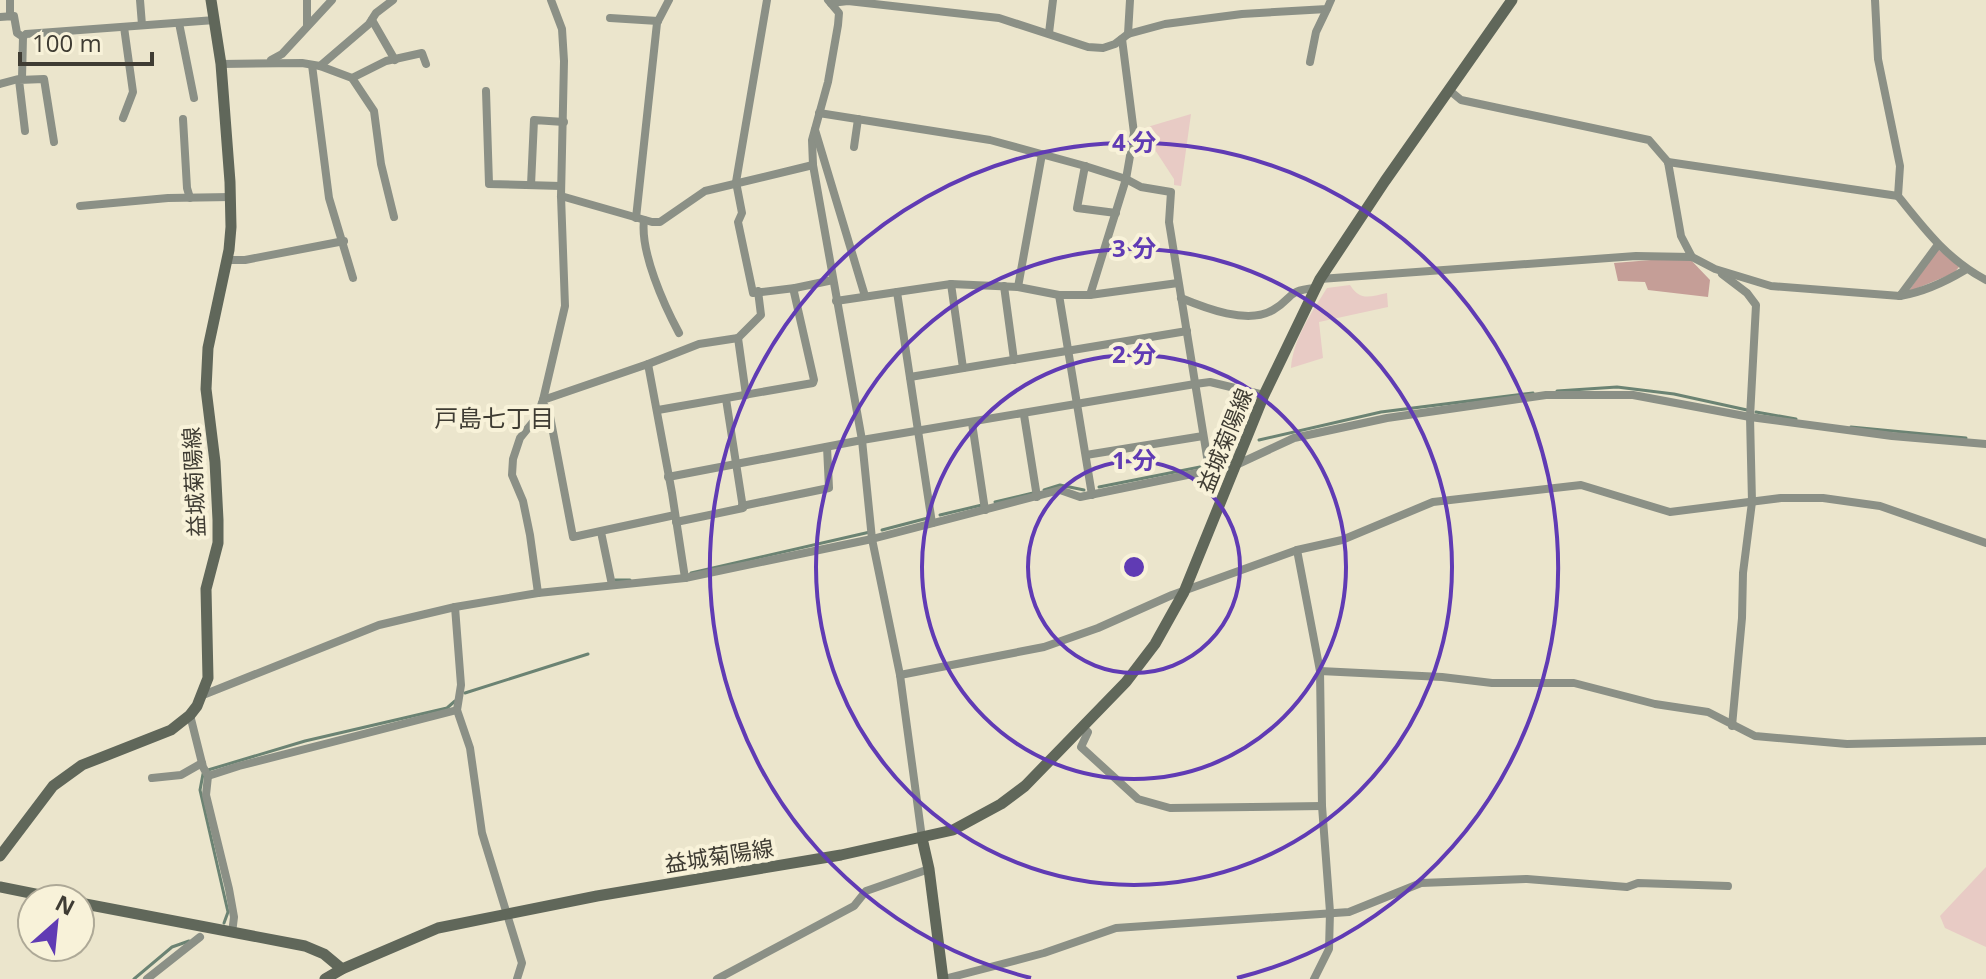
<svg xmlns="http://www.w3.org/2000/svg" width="1986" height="979" font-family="'Open Sans','Noto Sans JP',sans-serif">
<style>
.green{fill:#e8cbc5}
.forest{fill:#c59e97}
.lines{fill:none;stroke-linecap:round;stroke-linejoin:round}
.stream{stroke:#6b8373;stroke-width:3}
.street{stroke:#8b9086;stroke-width:8}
.secondary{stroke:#60675a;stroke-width:11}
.ring{fill:none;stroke:#603bb4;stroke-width:4}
.labels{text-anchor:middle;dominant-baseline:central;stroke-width:8;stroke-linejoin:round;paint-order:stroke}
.street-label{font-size:22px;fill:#3f3c33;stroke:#f8f2d9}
.neighbourhood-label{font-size:24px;fill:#3f3c33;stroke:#f8f2d9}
.centre{fill:#603bb4;stroke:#f8f2d9;stroke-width:4}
.ring-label{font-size:24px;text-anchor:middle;font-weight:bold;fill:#603bb4;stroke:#f8f2d9;stroke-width:8;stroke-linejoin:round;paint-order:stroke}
</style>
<rect width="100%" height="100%" fill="#ebe5cc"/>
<!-- green -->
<g class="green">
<path d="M1191 114 1181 186 1174 185V179L1144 133V128Z"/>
<path d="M1350 285C1360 301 1369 297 1387 293L1388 307 1319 322 1323 358 1291 368C1293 339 1312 312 1327 288Z"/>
<path d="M1986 867V947L1945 928 1940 916Z"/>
</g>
<!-- forest -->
<g class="forest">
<path d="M1938 249 1959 267 1954 273 1908 292Z"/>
<path d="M1688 257 1710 280 1708 297 1648 290 1645 282 1618 281 1614 263Z"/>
</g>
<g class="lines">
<!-- stream -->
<g class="stream">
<path d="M1557 391 1617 387 1674 394 1747 410"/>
<path d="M1756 412 1796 419"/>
<path d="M1851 427 1966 438"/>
<path d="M1259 440 1381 412 1533 393"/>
<path d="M1215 463 1227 459"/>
<path d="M1099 487 1205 466"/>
<path d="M1044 490 1060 485 1084 490"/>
<path d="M995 502 1033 493"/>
<path d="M940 515 982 505"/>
<path d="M882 530 928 518"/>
<path d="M691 573 870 532"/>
<path d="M615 580H630"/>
<path d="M465 693 588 654"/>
<path d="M208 770 305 741 447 708 455 701"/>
<path d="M203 774 200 790 228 912 224 923"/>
<path d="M134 979 172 947 189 941"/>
</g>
<!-- street -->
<g class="street">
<path d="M10 0V16"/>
<path d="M140 0 142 25"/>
<path d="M307 0V25"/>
<path d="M767 0 736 182 742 213 738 222 753 293 795 288"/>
<path d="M828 0 839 13 838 25 828 82 812 140 813 165 862 440 872 539 900 675 922 838"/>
<path d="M1875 0 1878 59 1900 166 1898 196C1925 230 1948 260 1986 280"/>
<path d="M831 3 848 1 999 18 1088 47 1103 48 1115 44 1128 34 1165 24 1242 14 1327 9 1331 0"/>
<path d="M0 17 14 16 17 33 23 37"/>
<path d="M610 18 658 21"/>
<path d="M372 20 395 60"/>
<path d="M179 23 194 98"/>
<path d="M1049 33 1053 0"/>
<path d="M1128 34 1130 0"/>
<path d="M271 60 282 54 332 0"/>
<path d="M1310 62 1316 32 1327 9"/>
<path d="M221 64 302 63 320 66 352 78 374 111 381 164 394 217"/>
<path d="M312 65 329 198 353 278"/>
<path d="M320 66 369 24 376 13 393 0"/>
<path d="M352 78 386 61 422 53 426 64"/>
<path d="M0 84 22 78 23 37 26 34 215 20"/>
<path d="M1449 90 1461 100 1649 140 1668 162 1681 236 1692 257"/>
<path d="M486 91 489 184 561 186"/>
<path d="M819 113 990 140 1085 166 1126 179 1141 187 1171 192 1169 222 1209 469"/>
<path d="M123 118 133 92 124 27"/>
<path d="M183 119 187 188 190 198"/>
<path d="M815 130 865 296"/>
<path d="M25 131 19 80 44 79 54 142"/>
<path d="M854 147 858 119"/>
<path d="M1668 162 1898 196"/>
<path d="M1085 166 1077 208 1116 213"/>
<path d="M531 185 534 120 564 122"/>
<path d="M561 196 652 222H660L705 191 813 165"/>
<path d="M80 206 168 198 231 197"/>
<path d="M636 218 657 23 669 0"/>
<path d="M644 220C640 252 664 305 679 333"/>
<path d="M227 260H245L344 241"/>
<path d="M1722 274 1747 293 1756 305 1750 417 1752 502 1743 573 1742 618 1732 726"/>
<path d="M1320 279 1636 256 1692 257 1715 269 1771 286 1900 296 1937 246"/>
<path d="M951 284 963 368"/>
<path d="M1004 286 1014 360"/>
<path d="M1018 287 1042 154"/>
<path d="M897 292 932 523"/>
<path d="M1059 295 1092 495"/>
<path d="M1090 295 1126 179 1134 133 1122 39"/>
<path d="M1900 296C1924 292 1945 282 1965 270"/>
<path d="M1181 298C1205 308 1248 325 1273 310 1295 297 1285 291 1315 288"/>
<path d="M836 301 951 284 1018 287 1059 295H1090L1178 283"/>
<path d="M738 338 746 395"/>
<path d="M648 364 699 344 738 338 761 315 758 291"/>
<path d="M910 377 1187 331"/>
<path d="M543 400 648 364 672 493 685 578"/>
<path d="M542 403 549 411 573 537 675 515"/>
<path d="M658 410 813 383 814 380 794 292 795 288 833 280"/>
<path d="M1024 415 1037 497"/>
<path d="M972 423 985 510"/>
<path d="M1086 455 1203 436"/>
<path d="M668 477 862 440 1195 384 1210 382 1264 395"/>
<path d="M742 506 829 488 827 447"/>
<path d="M676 522 743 508 726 399"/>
<path d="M601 532 612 585"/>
<path d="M1297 550 1320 671 1322 806 1330 912 1329 949 1314 979"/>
<path d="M538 593 530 535 523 501 512 475 513 459 520 438 537 417 543 400 565 306 561 196 564 61 562 29 551 0"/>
<path d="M455 607 461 685 457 710 470 748 482 833 522 963 517 979"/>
<path d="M1320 671 1442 677 1492 683H1574L1655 704 1708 712 1755 736 1847 744 1986 741"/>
<path d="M900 675 1044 647 1098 628 1172 595 1297 550 1342 540 1433 502 1581 485 1670 512 1781 498H1823L1880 506 1986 543"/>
<path d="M203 695 379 625 455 607 538 593 685 578 872 539 1060 490 1080 497 1236 465 1294 438 1387 418 1546 395H1633L1750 417 1892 436 1986 444"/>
<path d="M190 715 203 767 208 776 206 795 229 889 234 917 232 933"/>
<path d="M1083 727 1088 732 1081 747 1138 799 1170 808 1322 806"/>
<path d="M208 776 239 766 457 710"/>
<path d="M152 778 181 775 202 763"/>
<path d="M147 979 200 937"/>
<path d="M717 979 854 906 866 891 929 869"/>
<path d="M944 979 1044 953 1116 928 1349 912 1421 883 1527 879 1627 887 1638 883 1728 886"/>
</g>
<!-- secondary -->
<g class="secondary">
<path d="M922 838 929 869 943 979"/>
<path d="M0 856 53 786 82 765 171 730 190 715 197 706 208 678 206 589 218 543V520L215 462 206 389 208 348 229 250 231 227 230 182 221 64 211 0"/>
<path d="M0 887 60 899"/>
<path d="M80 903 305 946 324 954 342 969"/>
<path d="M325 979 342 969 438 928 597 896 841 855 953 830 1001 804 1025 786 1126 682 1155 644 1184 592 1264 395 1320 279 1385 181 1512 0"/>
</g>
</g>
<!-- distance rings -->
<g class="ring">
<circle cx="1134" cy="567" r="106"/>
<circle cx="1134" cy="567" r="212"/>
<circle cx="1134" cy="567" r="318"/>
<path d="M1031 978A424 424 0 1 1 1237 978"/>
</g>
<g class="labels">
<!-- street labels -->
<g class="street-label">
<text transform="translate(1224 440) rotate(-68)">益城菊陽線</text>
<text transform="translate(193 482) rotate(-93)">益城菊陽線</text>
<text transform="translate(719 855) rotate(-9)">益城菊陽線</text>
</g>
<!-- neighbourhood labels -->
<g class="neighbourhood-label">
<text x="494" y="417">戸島七丁目</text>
</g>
</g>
<circle cx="1134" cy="567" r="12" class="centre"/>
<g class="ring-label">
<text x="1134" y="151">4 分</text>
<text x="1134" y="257">3 分</text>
<text x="1134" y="363">2 分</text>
<text x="1134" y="469">1 分</text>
</g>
<!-- north arrow -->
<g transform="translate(56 923) rotate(27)"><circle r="38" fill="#f8f2d9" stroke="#aea997" stroke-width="2"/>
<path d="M0-6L14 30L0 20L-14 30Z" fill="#603bb4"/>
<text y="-12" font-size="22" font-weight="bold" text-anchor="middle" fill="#3f3c33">N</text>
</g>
<!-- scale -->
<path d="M20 52v12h132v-12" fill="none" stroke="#3f3c33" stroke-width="4"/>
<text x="32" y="52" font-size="24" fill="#3f3c33" stroke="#f8f2d9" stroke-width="6" paint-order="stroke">100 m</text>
</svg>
